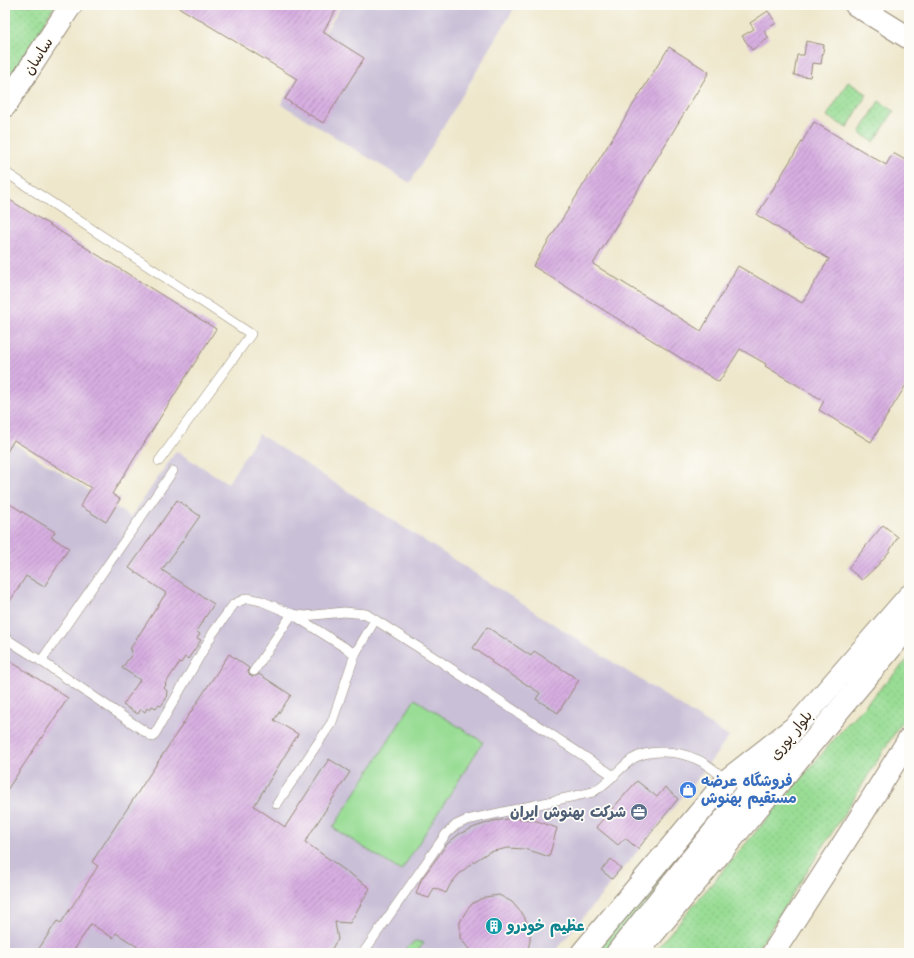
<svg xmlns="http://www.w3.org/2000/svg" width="914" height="958" font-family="'Comic Neue','Playpen Sans Arabic',sans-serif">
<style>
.industrial{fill:#c9bfd7}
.grass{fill:url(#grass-dots);stroke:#6a845a}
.garden{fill:#99dd95;stroke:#6a845a}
.building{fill:url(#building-hatch)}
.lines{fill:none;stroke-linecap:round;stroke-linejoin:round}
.lane-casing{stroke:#948875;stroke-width:10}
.secondary-casing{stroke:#948875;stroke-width:24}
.primary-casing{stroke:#948875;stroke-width:24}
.highway-casing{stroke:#948875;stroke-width:24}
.lane{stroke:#fff;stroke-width:9}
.secondary{stroke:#fff;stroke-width:22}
.primary{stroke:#fff;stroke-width:22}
.highway{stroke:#fff;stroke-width:22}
.labels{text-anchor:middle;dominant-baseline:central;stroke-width:3.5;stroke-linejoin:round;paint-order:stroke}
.street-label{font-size:15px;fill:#3b2a1e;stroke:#fdfcf7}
.shop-label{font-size:15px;font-weight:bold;fill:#366cbe;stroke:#fdfcf7;text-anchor:start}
.service-label{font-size:15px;font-weight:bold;fill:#4e5e75;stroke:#fdfcf7;text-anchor:end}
.culture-label{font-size:15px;font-weight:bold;fill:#0d838f;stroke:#fdfcf7;text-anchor:start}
</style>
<defs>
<pattern id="grass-dots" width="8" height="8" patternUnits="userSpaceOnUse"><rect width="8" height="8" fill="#99dd95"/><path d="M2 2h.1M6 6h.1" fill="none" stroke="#85be80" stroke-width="1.8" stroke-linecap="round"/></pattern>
<pattern id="building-hatch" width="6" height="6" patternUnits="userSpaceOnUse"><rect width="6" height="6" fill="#d7afe1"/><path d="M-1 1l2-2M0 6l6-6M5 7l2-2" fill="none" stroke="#b08fb6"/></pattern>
</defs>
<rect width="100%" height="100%" fill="#fdfcf7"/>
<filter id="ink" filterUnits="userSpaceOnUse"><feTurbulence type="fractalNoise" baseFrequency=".025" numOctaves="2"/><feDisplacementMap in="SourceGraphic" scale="8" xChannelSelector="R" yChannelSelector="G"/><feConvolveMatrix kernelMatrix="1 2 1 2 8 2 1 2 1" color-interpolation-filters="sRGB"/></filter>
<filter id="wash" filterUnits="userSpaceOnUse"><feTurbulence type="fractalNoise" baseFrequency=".012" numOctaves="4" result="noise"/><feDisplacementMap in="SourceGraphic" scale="16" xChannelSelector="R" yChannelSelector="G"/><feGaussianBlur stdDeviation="0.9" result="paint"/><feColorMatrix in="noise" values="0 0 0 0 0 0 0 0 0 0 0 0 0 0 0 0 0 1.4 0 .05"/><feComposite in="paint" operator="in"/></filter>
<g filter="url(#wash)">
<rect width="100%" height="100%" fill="#eee7cc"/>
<!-- industrial -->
<g class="industrial">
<path d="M342 5H516L410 183 281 104Z"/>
<path d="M259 434 729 737 701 774 554 953H5V438L131 517 176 451 228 483Z"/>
</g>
<!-- grass -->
<g class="grass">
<path d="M5 5H55L5 88Z"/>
<path d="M848 82 867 94 847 128 827 116Z"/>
<path d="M879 101 894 111 874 142 860 133Z"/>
<path d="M909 658V710L842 817 755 953H653L849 722Z"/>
<path d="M717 819 609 953H594L698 828Z"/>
<path d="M415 941 424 943 416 953H401Z"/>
</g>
<!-- garden -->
<path class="garden" d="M415 699 483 742 401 871 333 828Z"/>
<g id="blocks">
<!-- building -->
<g class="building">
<path d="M175 5H339L323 32 364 58 323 123 285 99 297 79Z"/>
<path d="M768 11 776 23 764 31 769 38 752 50 742 36 754 29 750 23Z"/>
<path d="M806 41 824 45 821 64 812 63 810 77 794 75 797 55H804Z"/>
<path d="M669 47 709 72 593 264 701 331 738 266 802 303 829 259 757 215 814 122 886 165 893 153 909 162V380L871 442 819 410 824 401 765 366 766 364 740 349 719 382 533 266Z"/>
<path d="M5 197 216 329 112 494 120 499 106 522 80 506 91 488 14 440 5 455Z"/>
<path d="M177 500 200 516 162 570 214 604 196 631 200 634 197 638 201 640 188 659 185 657 181 663 180 662 165 684 166 685 164 688 167 691 166 699 161 706 158 705 156 708 152 706 150 710 147 708 145 712 141 709 138 714 123 705 140 680 122 668 132 654 131 653 132 650 130 649 166 593 129 568Z"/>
<path d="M5 501 55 532 51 537 69 548 44 587 26 576 5 609Z"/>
<path d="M883 525 898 537 889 552 877 566 862 580 848 568Z"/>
<path d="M487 627 531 656 534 651 579 680 558 713 536 699 540 693 491 662 492 660 473 648Z"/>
<path d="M229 654 249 668 248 673 251 676H256L259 674 291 695 274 720 298 734 254 806 285 827 329 759 350 772 305 842 370 888 350 923 335 922 338 940 335 943 330 953H147L116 933 113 938 91 924 72 953H36L57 921 61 923 98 866 92 862Z"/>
<path d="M5 658 68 698 5 793Z"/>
<path d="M637 781 657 797 665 787 678 799 638 849 625 838 618 845 596 827Z"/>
<path d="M516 818 537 821 557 828 549 857 538 853 524 849 508 848 489 852 472 863 458 875 450 885 446 893 434 888 429 898 416 894 421 880 447 844 459 834 475 827 493 821Z"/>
<path d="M611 859 621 868 612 879 601 870Z"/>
<path d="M499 895 512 902 524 916 530 930V941L527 953H472L460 938V922L466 911 473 903 485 897Z"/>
</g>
</g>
</g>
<g filter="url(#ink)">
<use href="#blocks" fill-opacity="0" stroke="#948875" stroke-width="1"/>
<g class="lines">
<defs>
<g id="lane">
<path d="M5 172 251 334 159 461"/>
<path d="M5 638 41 661 153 737 213 633 234 604 247 598 261 601 292 614 355 654"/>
<path d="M41 661 173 471"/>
<path d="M254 671 292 614 305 616 344 612 366 614 435 658 614 776"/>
<path d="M277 804 332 722 355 654 375 620"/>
<path d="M363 953 446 834 456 825 467 820 593 792C608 783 618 770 631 760 648 748 678 751 696 759 707 763 717 773 727 780"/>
</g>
<path id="secondary" d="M5 106 71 5"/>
<g id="primary">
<path d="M856 5 909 38"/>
<path d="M617 953 685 867 745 794 796 726 909 596"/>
<path d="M637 953 909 626"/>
</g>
<g id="highway">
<path d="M582 953 727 780 796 726"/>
<path d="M773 953 863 813 909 739"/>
</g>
</defs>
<!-- lane casing -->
<use href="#lane" class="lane-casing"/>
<!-- secondary casing -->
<use href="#secondary" class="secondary-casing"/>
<!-- primary casing -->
<use href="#primary" class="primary-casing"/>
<!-- highway casing -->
<use href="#highway" class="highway-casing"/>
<!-- lane -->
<use href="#lane" class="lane"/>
<!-- secondary -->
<use href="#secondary" class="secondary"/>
<!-- primary -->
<use href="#primary" class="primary"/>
<!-- highway -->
<use href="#highway" class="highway"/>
</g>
</g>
<!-- icons -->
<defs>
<symbol id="shop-disc" viewBox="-11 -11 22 22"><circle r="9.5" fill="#3f7fe0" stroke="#fdfcf7"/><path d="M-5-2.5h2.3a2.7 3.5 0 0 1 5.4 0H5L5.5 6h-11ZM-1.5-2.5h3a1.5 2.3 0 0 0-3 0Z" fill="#fff"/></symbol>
<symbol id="office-disc" viewBox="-11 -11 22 22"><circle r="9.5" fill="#5c6f8a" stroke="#fdfcf7"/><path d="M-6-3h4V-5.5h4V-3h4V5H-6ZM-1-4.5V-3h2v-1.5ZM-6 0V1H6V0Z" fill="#fff"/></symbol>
<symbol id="building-disc" viewBox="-11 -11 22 22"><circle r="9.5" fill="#0f9aa8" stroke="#fdfcf7"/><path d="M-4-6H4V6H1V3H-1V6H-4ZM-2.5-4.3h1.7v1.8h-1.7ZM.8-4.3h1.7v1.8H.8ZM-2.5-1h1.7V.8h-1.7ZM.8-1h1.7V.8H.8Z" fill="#fff"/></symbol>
</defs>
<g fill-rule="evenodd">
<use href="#shop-disc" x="678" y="780" width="20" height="20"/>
<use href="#office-disc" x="629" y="802" width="20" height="20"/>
<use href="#building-disc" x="484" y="916" width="20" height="20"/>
</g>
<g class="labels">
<!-- street labels -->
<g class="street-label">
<text transform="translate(38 56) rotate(-57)">ساسان</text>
<text transform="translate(791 735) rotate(-51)">بلوار پوری</text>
</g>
<!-- shop labels -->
<g class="shop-label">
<text x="701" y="781">فروشگاه عرضه<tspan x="701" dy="17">مستقیم بهنوش</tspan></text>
</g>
<!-- service labels -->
<g class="service-label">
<text x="626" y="812">شرکت بهنوش ایران</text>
</g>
<!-- culture labels -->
<g class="culture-label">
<text x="507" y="926">عظیم خودرو</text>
</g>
</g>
<!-- margin -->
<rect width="914" height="958" fill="none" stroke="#fdfcf7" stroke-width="20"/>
</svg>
